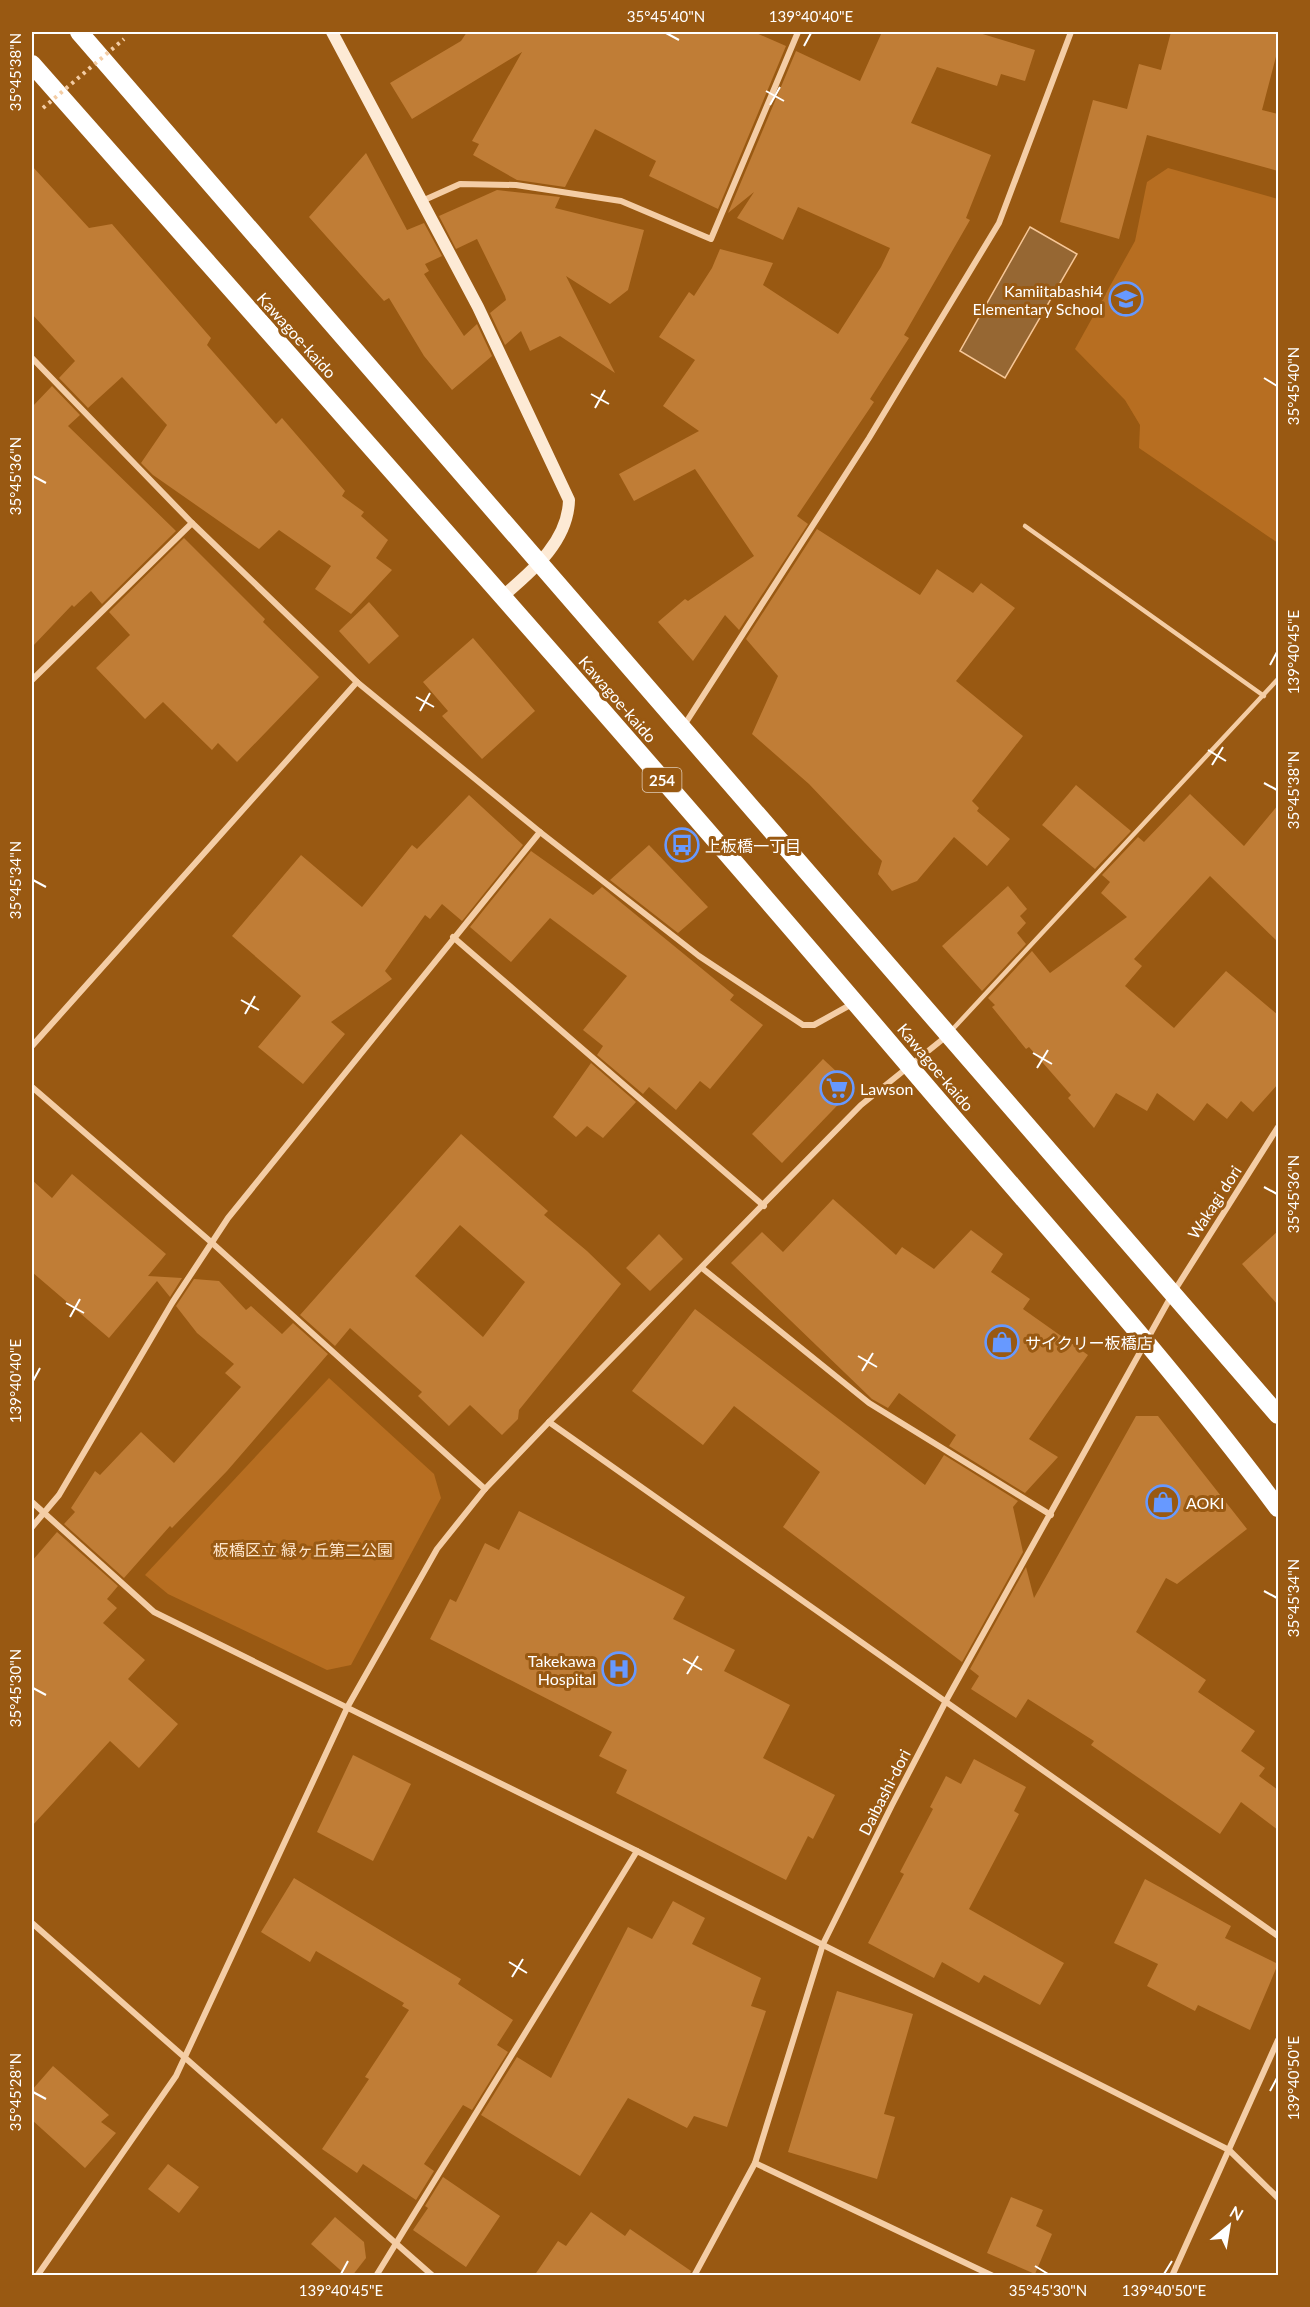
<svg xmlns="http://www.w3.org/2000/svg" width="1310" height="2307" font-family="Lato,'Noto Sans JP',sans-serif">
<style>
.green{fill:#b76e21}
.water{fill:#966733;stroke:#f7c797;stroke-width:1.5}
.building{fill:#c07d36;fill-rule:evenodd}
.lines{fill:none;stroke-linecap:round;stroke-linejoin:round}
.lane{stroke:#f4cda5;stroke-width:4.5}
.street{stroke:#f4cda5;stroke-width:6}
.secondary{stroke:#fdead5;stroke-width:12}
.highway{stroke:#fff;stroke-width:18}
.path-bridge{stroke:#f4cda5;stroke-width:4;stroke-dasharray:3 4.5;stroke-linecap:butt}
.ticks{fill:none;stroke:#fff;stroke-width:2}
.labels{text-anchor:middle;dominant-baseline:central;stroke-width:6;stroke-linejoin:round;paint-order:stroke}
.shield{fill:#995912;stroke:#e0cdb8;stroke-width:1.5}
.shield-label{font-size:15px;font-weight:bold;fill:#fff}
.poi-label{font-size:16px;fill:#fff;stroke:#995912;text-anchor:start}
.street-label{font-size:16px;fill:#fff;stroke:#995912}
.park-label{font-size:16px;fill:#fde6cd;stroke:#995912}
.neatline{fill:none;stroke:#fff;stroke-width:2}
.ticks-label{font-size:15px;text-anchor:middle;fill:#fff}
</style>
<rect width="100%" height="100%" fill="#995912"/>
<!-- green -->
<g class="green">
<path d="M1168 168 1278 199V543L1139 448 1140 425 1125 400 1075 349 1135 241 1147 182Z"/>
<path d="M329 1378 434 1474 441 1498 351 1665 327 1670 168 1594 145 1575Z"/>
</g>
<!-- water -->
<path class="water" d="M1030 227 1077 254 1005 378 960 351Z"/>
<!-- building -->
<g class="building">
<path d="M467 32H754L786 46 718 209 649 176 656 161 595 129 565 187 517 180 473 155 479 144 472 141 522 52 412 119 390 83 461 41Z"/>
<path d="M882 32H976L1035 50 1025 81 1001 74 997 86 937 67 911 123 991 155 966 218 970 220 904 335 909 338 870 399 874 402 797 516 808 524 739 630 725 615 693 661 658 622 685 599 688 601 754 556 695 469 634 501 619 474 699 431 663 406 695 360 659 337 689 292 694 296 712 268 720 249 773 263 763 285 838 334 881 267 890 248 798 207 783 240 737 218 754 192 728 213 796 51 860 81Z"/>
<path d="M1171 32H1278V49L1262 110 1278 114V171L1147 135 1119 239 1060 222 1093 100 1127 109 1139 64 1161 70Z"/>
<path d="M366 153 407 230 424 223 442 256 425 264 429 271 424 274 464 336 477 324 492 356 452 390 424 356 389 298 384 301 309 217Z"/>
<path d="M32 166 89 228 112 224 211 338 207 345 276 424 282 418 345 491 342 496 364 512 361 516 388 540 376 558 392 570 351 614 315 589 331 566 279 530 259 549 153 475 141 463 167 425 122 377 88 408 59 378 75 361 32 314Z"/>
<path d="M497 190 560 197 555 208 644 230 628 290 610 304 566 276 615 373 560 336 530 351 521 331 505 345 490 313 506 300 505 296 477 239 456 249 439 216Z"/>
<path d="M52 386 80 415 68 426 176 531 102 604 91 591 74 607 72 605 32 647V407Z"/>
<path d="M817 529 920 595 937 569 973 593 981 583 1015 608 956 681 1023 736 972 801 979 808 977 811 1010 839 987 866 954 837 917 881 892 891 878 874 882 861 809 784 752 734 778 676 746 639Z"/>
<path d="M184 538 265 619 263 622 319 677 237 762 218 743 212 750 163 702 145 719 96 668 130 635 109 612Z"/>
<path d="M369 602 399 636 369 664 339 631Z"/>
<path d="M473 638 535 711 482 759 442 716 448 711 423 682Z"/>
<path d="M1076 785 1131 831 1095 869 1042 825Z"/>
<path d="M1190 794 1244 846 1278 805V942L1210 876 1134 959 1142 966 1125 986 1174 1028 1226 971 1278 1015V1084L1253 1112 1241 1101 1227 1119 1207 1103 1194 1121 1157 1093 1147 1111 1116 1093 1094 1128 1068 1098 1071 1095 1029 1047 1026 1049 992 1007 995 1005 988 998 1032 951 1050 973 1127 917 1101 893 1110 882 1102 875 1138 837 1144 842Z"/>
<path d="M469 795 523 845 462 921 442 904 430 919 425 915 385 971 392 979 331 1022 345 1034 303 1084 258 1047 301 996 232 936 301 855 362 907 412 845 417 849Z"/>
<path d="M649 845 708 907 678 933 610 880Z"/>
<path d="M531 851 593 895 602 887 734 995 730 1000 763 1025 710 1089 700 1081 676 1110 649 1087 643 1094 597 1055 603 1046 583 1030 627 976 550 918 511 962 470 927Z"/>
<path d="M1008 886 1027 909 1020 916 1026 923 1017 933 1026 944 982 991 942 946Z"/>
<path d="M823 1059 854 1088 782 1163 752 1134Z"/>
<path d="M591 1063 636 1102 603 1138 587 1126 576 1137 553 1117Z"/>
<path d="M461 1134 548 1211 544 1215 587 1251 621 1284 519 1410 518 1419 502 1435 470 1405 449 1426 418 1396 422 1392 350 1328 335 1346 300 1315ZM460 1225 525 1282 483 1337 415 1276Z"/>
<path d="M72 1174 166 1254 148 1276 182 1278 170 1297 157 1281 109 1338 32 1272V1180L52 1198Z"/>
<path d="M833 1199 896 1255 902 1247 934 1269 971 1230 1003 1254 991 1272 1030 1299 1023 1309 1088 1355 1029 1439 1058 1457 1025 1493 949 1446 956 1435 899 1393 888 1408 872 1399 731 1263 762 1232 783 1252Z"/>
<path d="M1278 1231V1305L1242 1264Z"/>
<path d="M659 1234 683 1259 650 1291 626 1268Z"/>
<path d="M194 1279 219 1281 246 1310 251 1306 282 1334 293 1323 328 1354 227 1471 172 1528 170 1526 124 1578 64 1524 75 1512 71 1508 95 1471 100 1475 141 1432 174 1463 241 1387 225 1373 234 1364 197 1333 176 1306Z"/>
<path d="M695 1309 925 1485 944 1455 1018 1501 1013 1507 1023 1552 962 1662 783 1527 820 1472 734 1406 703 1445 632 1391Z"/>
<path d="M1136 1416H1158L1247 1529 1177 1584 1166 1578 1136 1632 1206 1680 1198 1692 1255 1731 1241 1751 1265 1768 1259 1776 1278 1790V1830L1241 1802 1220 1834 1091 1745 1094 1741 1028 1699 1016 1718 971 1689 979 1676 970 1669 1026 1567 1034 1598Z"/>
<path d="M519 1511 685 1597 673 1619 735 1650 724 1671 790 1705 763 1758 835 1795 813 1839 808 1836 786 1880 616 1793 627 1770 599 1756 612 1732 430 1639 450 1599 456 1602 485 1543 499 1550Z"/>
<path d="M57 1532 118 1586 107 1599 117 1608 103 1623 145 1660 128 1679 178 1724 139 1768 110 1741 32 1826V1561Z"/>
<path d="M353 1755 411 1784 373 1861 317 1832Z"/>
<path d="M974 1759 1026 1787 1014 1811 1019 1814 969 1909 1064 1963 1040 2005 984 1975 979 1983 942 1962 934 1978 868 1943 904 1874 900 1872 933 1809 930 1807 946 1776 961 1784Z"/>
<path d="M294 1878 461 1979 458 1984 513 2020 497 2045 508 2052 472 2110 463 2105 424 2164 434 2171 416 2200 363 2164 357 2173 322 2149 369 2079 365 2077 409 2010 402 2006 404 2003 316 1951 310 1962 261 1932Z"/>
<path d="M1145 1879 1231 1926 1225 1938 1278 1964 1250 2030 1198 2005 1195 2011 1147 1986 1158 1964 1114 1943Z"/>
<path d="M673 1901 705 1918 692 1944 761 1978 751 2006 766 2011 727 2127 694 2116 687 2128 628 2098 580 2176 481 2115 517 2057 551 2078 628 1927 652 1939Z"/>
<path d="M837 1991 913 2014 884 2114 895 2117 877 2179 788 2152Z"/>
<path d="M53 2066 109 2115 101 2122 116 2133 85 2168 32 2120V2090Z"/>
<path d="M168 2164 199 2187 179 2213 148 2189Z"/>
<path d="M443 2177 500 2216 466 2267 413 2230 428 2208 425 2206Z"/>
<path d="M1011 2197 1043 2210 1036 2226 1052 2234 1035 2274 987 2253Z"/>
<path d="M591 2212 625 2236 630 2229 691 2271 689 2276H534L558 2241 566 2246Z"/>
<path d="M335 2217 364 2242 366 2258 352 2276H347L311 2244Z"/>
</g>
<g class="lines">
<!-- lane -->
<g class="lane">
<path d="M1025 526 1264 696"/>
<path d="M951 1031 1278 679"/>
</g>
<!-- street -->
<g class="street">
<path d="M422 201 460 184 516 185 621 201 711 239 798 32"/>
<path d="M32 358 192 523 357 682 540 832 699 956 803 1025H814L852 1004"/>
<path d="M32 680 192 523"/>
<path d="M683 727 869 438 999 223 1071 32"/>
<path d="M453 937 764 1206"/>
<path d="M32 1046 357 682"/>
<path d="M32 1087 211 1242 485 1489"/>
<path d="M702 1268 869 1403 1051 1515"/>
<path d="M549 1422 1278 1936"/>
<path d="M32 1502 154 1612 637 1851 1229 2150 1278 2198"/>
<path d="M32 1527 59 1495 172 1303 228 1218 540 832"/>
<path d="M32 1923 433 2276"/>
<path d="M755 2163 993 2276"/>
<path d="M37 2276 176 2076 348 1706 437 1549 485 1489 549 1422 861 1105 948 1035"/>
<path d="M376 2276 637 1851"/>
<path d="M694 2276 755 2163 823 1944 892 1805 947 1699 1173 1293 1278 1127"/>
<path d="M1172 2276 1278 2040"/>
</g>
<!-- secondary -->
<path class="secondary" d="M332 32 478 307 569 500C568 542 532 571 503 596"/>
<!-- highway -->
<g class="highway">
<path d="M79 32 1278 1415"/>
<path d="M32 64C326 397 622 728 910 1067 1034 1213 1164 1355 1278 1508"/>
</g>
<!-- path-bridge -->
<path class="path-bridge" d="M43 108 124 39"/>
</g>
<!-- ticks -->
<path class="ticks" d="M666 33 679 40M804 46 811 33M33 72 46 79M766 91 784 101M770 105 780 87M1264 378 1277 386M591 394 609 404M595 408 605 390M33 476 46 483M1270 665 1277 652M416 697 434 707M420 711 430 693M1208 750 1226 761M1212 765 1223 747M1264 783 1277 790M33 880 46 887M241 1000 259 1010M245 1014 255 996M1033 1053 1052 1064M1037 1068 1048 1050M1264 1187 1277 1194M66 1303 84 1313M70 1317 80 1299M858 1356 877 1367M862 1371 873 1353M33 1381 40 1368M1264 1591 1277 1598M683 1659 702 1670M687 1674 698 1656M33 1688 46 1695M509 1962 527 1973M512 1977 523 1959M1270 2091 1277 2078M33 2092 46 2099M1035 2266 1048 2274M341 2274 348 2261M1164 2274 1172 2261"/>
<!-- icons -->
<defs>
<symbol id="school-ring" viewBox="-11 -11 22 22"><circle r="9.5" fill="#995912" stroke="#6799ff" stroke-width="1.5"/><path d="M0-5L7-2L0 1L-7-2ZM-4 1L0 2.5L4 1V4Q0 6-4 4Z" fill="#6799ff"/></symbol>
<symbol id="bus-ring" viewBox="-11 -11 22 22"><circle r="9.5" fill="#995912" stroke="#6799ff" stroke-width="1.5"/><path d="M-5-6H5V4H4V6H2V4H-2V6H-4V4H-5ZM-3.5-4V0h7V-4ZM-3.5 1.2v1.5H-2V1.2ZM2 1.2v1.5H3.5V1.2Z" fill="#6799ff"/></symbol>
<symbol id="supermarket-ring" viewBox="-11 -11 22 22"><circle r="9.5" fill="#995912" stroke="#6799ff" stroke-width="1.5"/><path d="M-6-5.5h2.5l.6 2H6L4.5 2H-2.5L-4.4-4H-6ZM-1.5 3.2a1.3 1.3 0 1 0 .1 0ZM3 3.2a1.3 1.3 0 1 0 .1 0Z" fill="#6799ff"/></symbol>
<symbol id="shop-ring" viewBox="-11 -11 22 22"><circle r="9.5" fill="#995912" stroke="#6799ff" stroke-width="1.5"/><path d="M-5-2.5h2.3a2.7 3.5 0 0 1 5.4 0H5L5.5 6h-11ZM-1.5-2.5h3a1.5 2.3 0 0 0-3 0Z" fill="#6799ff"/></symbol>
<symbol id="hospital-ring" viewBox="-11 -11 22 22"><circle r="9.5" fill="#995912" stroke="#6799ff" stroke-width="1.5"/><path d="M-5-5h3v3.5h4V-5h3V5h-3V1.5h-4V5h-3Z" fill="#6799ff"/></symbol>
</defs>
<g fill-rule="evenodd">
<use href="#school-ring" x="1107" y="280" width="38" height="38"/>
<use href="#bus-ring" x="663" y="826" width="38" height="38"/>
<use href="#supermarket-ring" x="818" y="1069" width="38" height="38"/>
<use href="#shop-ring" x="983" y="1323" width="38" height="38"/>
<use href="#shop-ring" x="1144" y="1483" width="38" height="38"/>
<use href="#hospital-ring" x="600" y="1650" width="38" height="38"/>
</g>
<g class="labels">
<!-- shield labels -->
<rect class="shield" x="642.5" y="768" width="39" height="24" rx="4.5"/>
<g class="shield-label">
<text x="662" y="780">254</text>
</g>
<!-- poi labels -->
<g class="poi-label">
<text x="1103" y="290" text-anchor="end">Kamiitabashi4<tspan x="1103" dy="18">Elementary School</tspan></text>
<text x="705" y="845">上板橋一丁目</text>
<text x="860" y="1088">Lawson</text>
<text x="1025" y="1342">サイクリー板橋店</text>
<text x="1186" y="1502">AOKI</text>
<text x="596" y="1660" text-anchor="end">Takekawa<tspan x="596" dy="18">Hospital</tspan></text>
</g>
<!-- street labels -->
<g class="street-label">
<text transform="translate(297 335) rotate(48)">Kawagoe-kaido</text>
<text transform="translate(618 699) rotate(49)">Kawagoe-kaido</text>
<text transform="translate(936 1067) rotate(50)">Kawagoe-kaido</text>
<text transform="translate(1214 1202) rotate(-57)">Wakagi dori</text>
<text transform="translate(884 1792) rotate(-63)">Daibashi-dori</text>
</g>
<!-- park labels -->
<g class="park-label">
<text x="303" y="1549">板橋区立 緑ヶ丘第二公園</text>
</g>
</g>
<!-- border -->
<rect width="1310" height="2307" fill="none" stroke="#995912" stroke-width="66"/>
<!-- north arrow -->
<g transform="translate(1229 2226) rotate(30)" stroke="#995912" stroke-width="4.5" paint-order="stroke">
<path d="M0-4.5L10 22L0 15L-10 22Z" fill="#ffffff"/>
<text y="-9" font-size="16" font-weight="bold" text-anchor="middle" fill="#ffffff">N</text>
</g>
<rect x="33" y="33" width="1244" height="2241" class="neatline"/>
<g class="ticks-label">
<text x="666" y="22">35°45'40"N</text>
<text x="811" y="22">139°40'40"E</text>
<text transform="translate(16 72) rotate(-90)" y="5">35°45'38"N</text>
<text transform="translate(1294 386) rotate(-90)" y="5">35°45'40"N</text>
<text transform="translate(16 476) rotate(-90)" y="5">35°45'36"N</text>
<text transform="translate(1294 652) rotate(-90)" y="5">139°40'45"E</text>
<text transform="translate(1294 790) rotate(-90)" y="5">35°45'38"N</text>
<text transform="translate(16 880) rotate(-90)" y="5">35°45'34"N</text>
<text transform="translate(1294 1194) rotate(-90)" y="5">35°45'36"N</text>
<text transform="translate(16 1381) rotate(-90)" y="5">139°40'40"E</text>
<text transform="translate(1294 1598) rotate(-90)" y="5">35°45'34"N</text>
<text transform="translate(16 1688) rotate(-90)" y="5">35°45'30"N</text>
<text transform="translate(1294 2078) rotate(-90)" y="5">139°40'50"E</text>
<text transform="translate(16 2092) rotate(-90)" y="5">35°45'28"N</text>
<text x="341" y="2296">139°40'45"E</text>
<text x="1048" y="2296">35°45'30"N</text>
<text x="1164" y="2296">139°40'50"E</text>
</g>
</svg>
